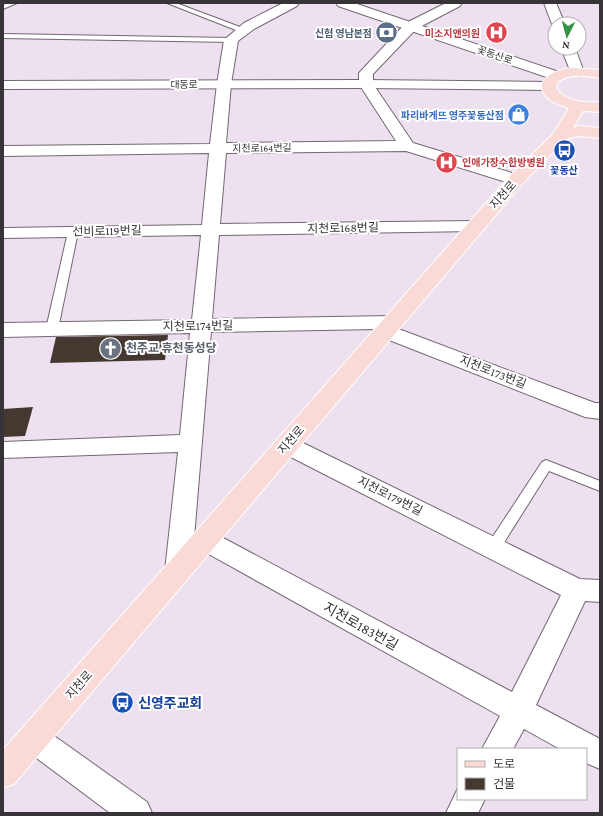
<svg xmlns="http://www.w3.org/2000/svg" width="603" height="816" font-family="'Crimson Pro','Noto Sans KR',serif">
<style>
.building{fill:#453830}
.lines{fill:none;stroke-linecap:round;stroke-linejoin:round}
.service-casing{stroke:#736773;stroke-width:2}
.minor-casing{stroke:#736773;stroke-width:2}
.tertiary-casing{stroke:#736773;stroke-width:2}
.secondary-casing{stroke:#736773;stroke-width:2}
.primary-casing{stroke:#fff;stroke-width:2}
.service{fill:#fff;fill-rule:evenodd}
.minor{fill:#fff;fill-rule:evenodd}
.tertiary{fill:#fff;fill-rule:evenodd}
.secondary{fill:#fff;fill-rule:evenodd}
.primary{fill:#fadad7;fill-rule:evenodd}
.labels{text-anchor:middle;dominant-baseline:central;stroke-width:4;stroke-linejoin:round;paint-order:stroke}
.far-service-label{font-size:10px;font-weight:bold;fill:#4e5e75;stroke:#fff;text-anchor:end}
.far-health-label{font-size:10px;font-weight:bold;fill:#be3a42;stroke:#fff;text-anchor:end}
.far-street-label{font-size:10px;fill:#383338;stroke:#fff}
.far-shop-label{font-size:10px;font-weight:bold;fill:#366cbe;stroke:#fff;text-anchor:end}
.far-transit-label{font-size:10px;font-weight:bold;fill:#164399;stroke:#fff}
.street-label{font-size:12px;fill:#383338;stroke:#fff}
.worship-label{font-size:12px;font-weight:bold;fill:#5b616d;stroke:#fff;text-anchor:start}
.near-street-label{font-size:14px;fill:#383338;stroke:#fff}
.near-transit-label{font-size:14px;font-weight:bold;fill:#164399;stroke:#fff;text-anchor:start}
</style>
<rect width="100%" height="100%" fill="#eee1ef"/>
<!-- building -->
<g class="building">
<path d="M168 335 165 360 50 363 56 337Z"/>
<path d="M33 407 25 436 3 437V409Z"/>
</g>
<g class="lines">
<defs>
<g id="service">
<path d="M8 3H17L3 9V5Z"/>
<path d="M167 3H176L248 30 247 32H241Z"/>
<path d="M3 34 231 38 235 40 231 42 3 38Z"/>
<path d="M73 229 78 232 58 329 56 332H48L46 329 68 232Z"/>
<path d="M546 460 600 481V491L549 471 498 552 493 554 488 552 486 548 488 544 542 462Z"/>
</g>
<g id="minor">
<path d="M283 3H299L297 6 254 29 238 41 231 84 226 143 396 141 359 84V73L406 23 446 3H462L460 6 416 29 373 74V84L413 143 522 176 524 180 522 184 516 185 406 151 226 153 220 224 476 221 482 222 485 226 482 230 476 231 219 235 212 319 393 316 400 317 403 322 400 327 396 328 595 403H600V419L585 417 379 336 376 331 377 329 211 332 194 538 196 533 205 530 214 533 512 692 561 595 279 451 276 445 279 439 287 437 295 439 580 579 600 580V602L585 601 536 705 600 739V769L586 763V749H560L524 729 513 749H482L500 716 196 547 193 542 191 571 187 579 178 582 169 579 165 571 178 452 3 458V442L180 435 190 333 3 337V323L192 320 201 235 3 238V228L202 225 209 153 3 156V146L210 144 217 84 224 40 244 23Z"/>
<path d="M33 724 43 728 147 802 152 813H110L23 748 18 738 23 728Z"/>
<path d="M458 788V799H485L478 813H446Z"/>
</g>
<path id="tertiary" d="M366 80 549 82 554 83 556 86 554 89 549 90 366 88 3 89V81Z"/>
<g id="secondary">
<path d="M336 3H354L562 73 564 76 562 79 557 80 552 79 338 6Z"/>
<path d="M544 3H556L565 24H555V27H553Z"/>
<path d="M561 48H575L584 72 582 75 577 76 572 75Z"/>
</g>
<path id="primary" d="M571 68 600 70V78C587 76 568 73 558 82L556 86 558 91C568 102 586 103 600 102V112L583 111 573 128 578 126 600 128V138L578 136 566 139 522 184 14 784 3 788V750L510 176 554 133 569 108C533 99 532 74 571 68Z"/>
</defs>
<!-- service casing -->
<use href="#service" class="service-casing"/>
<!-- minor casing -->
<use href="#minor" class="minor-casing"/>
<!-- tertiary casing -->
<use href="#tertiary" class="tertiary-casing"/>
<!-- secondary casing -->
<use href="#secondary" class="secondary-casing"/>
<!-- primary casing -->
<use href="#primary" class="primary-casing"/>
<!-- service -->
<use href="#service" class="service"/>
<!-- minor -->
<use href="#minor" class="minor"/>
<!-- tertiary -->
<use href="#tertiary" class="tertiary"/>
<!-- secondary -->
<use href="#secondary" class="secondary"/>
<!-- primary -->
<use href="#primary" class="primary"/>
</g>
<!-- icons -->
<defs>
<symbol id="bank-disc" viewBox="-11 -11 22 22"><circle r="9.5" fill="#5c6f8a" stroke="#fff"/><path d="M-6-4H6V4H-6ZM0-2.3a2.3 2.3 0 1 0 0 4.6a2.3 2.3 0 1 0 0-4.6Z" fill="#fff"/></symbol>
<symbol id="hospital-disc" viewBox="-11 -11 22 22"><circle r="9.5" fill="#e0444e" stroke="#fff"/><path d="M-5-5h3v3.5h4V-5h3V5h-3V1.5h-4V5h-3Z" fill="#fff"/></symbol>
<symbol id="shop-disc" viewBox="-11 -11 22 22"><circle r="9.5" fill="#3f7fe0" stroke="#fff"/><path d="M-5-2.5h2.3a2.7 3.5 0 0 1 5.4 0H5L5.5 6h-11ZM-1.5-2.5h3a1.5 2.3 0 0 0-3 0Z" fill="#fff"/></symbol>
<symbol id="bus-disc" viewBox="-11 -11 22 22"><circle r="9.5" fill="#1a4fb4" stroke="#fff"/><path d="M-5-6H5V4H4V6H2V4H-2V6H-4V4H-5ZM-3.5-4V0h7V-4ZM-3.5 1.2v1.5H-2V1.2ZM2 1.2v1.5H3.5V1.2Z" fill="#fff"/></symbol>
<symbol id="church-disc" viewBox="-11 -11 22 22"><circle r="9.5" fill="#6b7280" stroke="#fff"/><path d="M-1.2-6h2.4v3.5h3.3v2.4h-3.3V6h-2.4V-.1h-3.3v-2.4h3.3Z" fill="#fff"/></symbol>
</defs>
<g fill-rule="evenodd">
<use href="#bank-disc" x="374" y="20" width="25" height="25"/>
<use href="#hospital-disc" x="484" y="20" width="25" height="25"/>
<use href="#shop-disc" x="506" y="102" width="25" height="25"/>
<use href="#bus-disc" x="552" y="138" width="25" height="25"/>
<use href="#hospital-disc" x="434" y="150" width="25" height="25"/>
<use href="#church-disc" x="98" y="336" width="25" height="25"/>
<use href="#bus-disc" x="110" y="690" width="25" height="25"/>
</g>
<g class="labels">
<!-- far-service labels -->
<g class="far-service-label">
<text x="372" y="33">신협 영남본점</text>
</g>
<!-- far-health labels -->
<g class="far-health-label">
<text x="480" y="33">미소지앤의원</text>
<text x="462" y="162" text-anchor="start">인애가장수한방병원</text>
</g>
<!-- far-street labels -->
<g class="far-street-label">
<text transform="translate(495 55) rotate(19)">꽃동산로</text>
<text x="184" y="84">대동로</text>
<text transform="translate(262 148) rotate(-1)">지천로164번길</text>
</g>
<!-- far-shop labels -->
<g class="far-shop-label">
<text x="504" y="115">파리바게뜨 영주꽃동산점</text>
</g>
<!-- far-transit labels -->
<g class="far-transit-label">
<text x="564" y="170">꽃동산</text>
</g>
<!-- street labels -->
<g class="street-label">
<text transform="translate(503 195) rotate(-49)">지천로</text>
<text transform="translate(343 228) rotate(-1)">지천로168번길</text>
<text transform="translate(107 231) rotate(-1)">선비로119번길</text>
<text transform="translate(198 326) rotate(-1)">지천로174번길</text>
<text transform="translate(493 372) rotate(21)">지천로173번길</text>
<text transform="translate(291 440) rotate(-49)">지천로</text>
<text transform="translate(390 496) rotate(27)">지천로179번길</text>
<text transform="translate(79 685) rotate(-49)">지천로</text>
</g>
<!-- worship labels -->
<g class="worship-label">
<text x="126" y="348">천주교 휴천동성당</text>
</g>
<!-- near-street labels -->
<g class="near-street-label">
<text transform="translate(361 626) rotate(29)">지천로183번길</text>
</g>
<!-- near-transit labels -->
<g class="near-transit-label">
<text x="138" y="703">신영주교회</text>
</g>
</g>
<!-- border -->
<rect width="603" height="816" fill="none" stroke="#383338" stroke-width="8"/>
<!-- legend -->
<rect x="457" y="748" width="130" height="52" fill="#ffffff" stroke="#afadaf"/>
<rect x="465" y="761" width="20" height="6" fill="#fadad7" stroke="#afadaf"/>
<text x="493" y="768" font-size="12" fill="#383338">도로</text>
<rect x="465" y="778" width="20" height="12" fill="#453830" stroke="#afadaf"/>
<text x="493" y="788" font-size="12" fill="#383338">건물</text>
<!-- north arrow -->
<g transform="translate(567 36) rotate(186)"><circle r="19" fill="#ffffff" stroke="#afadaf"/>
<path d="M0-3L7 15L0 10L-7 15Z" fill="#369346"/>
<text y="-6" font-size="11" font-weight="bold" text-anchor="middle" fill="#383338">N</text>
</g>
</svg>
